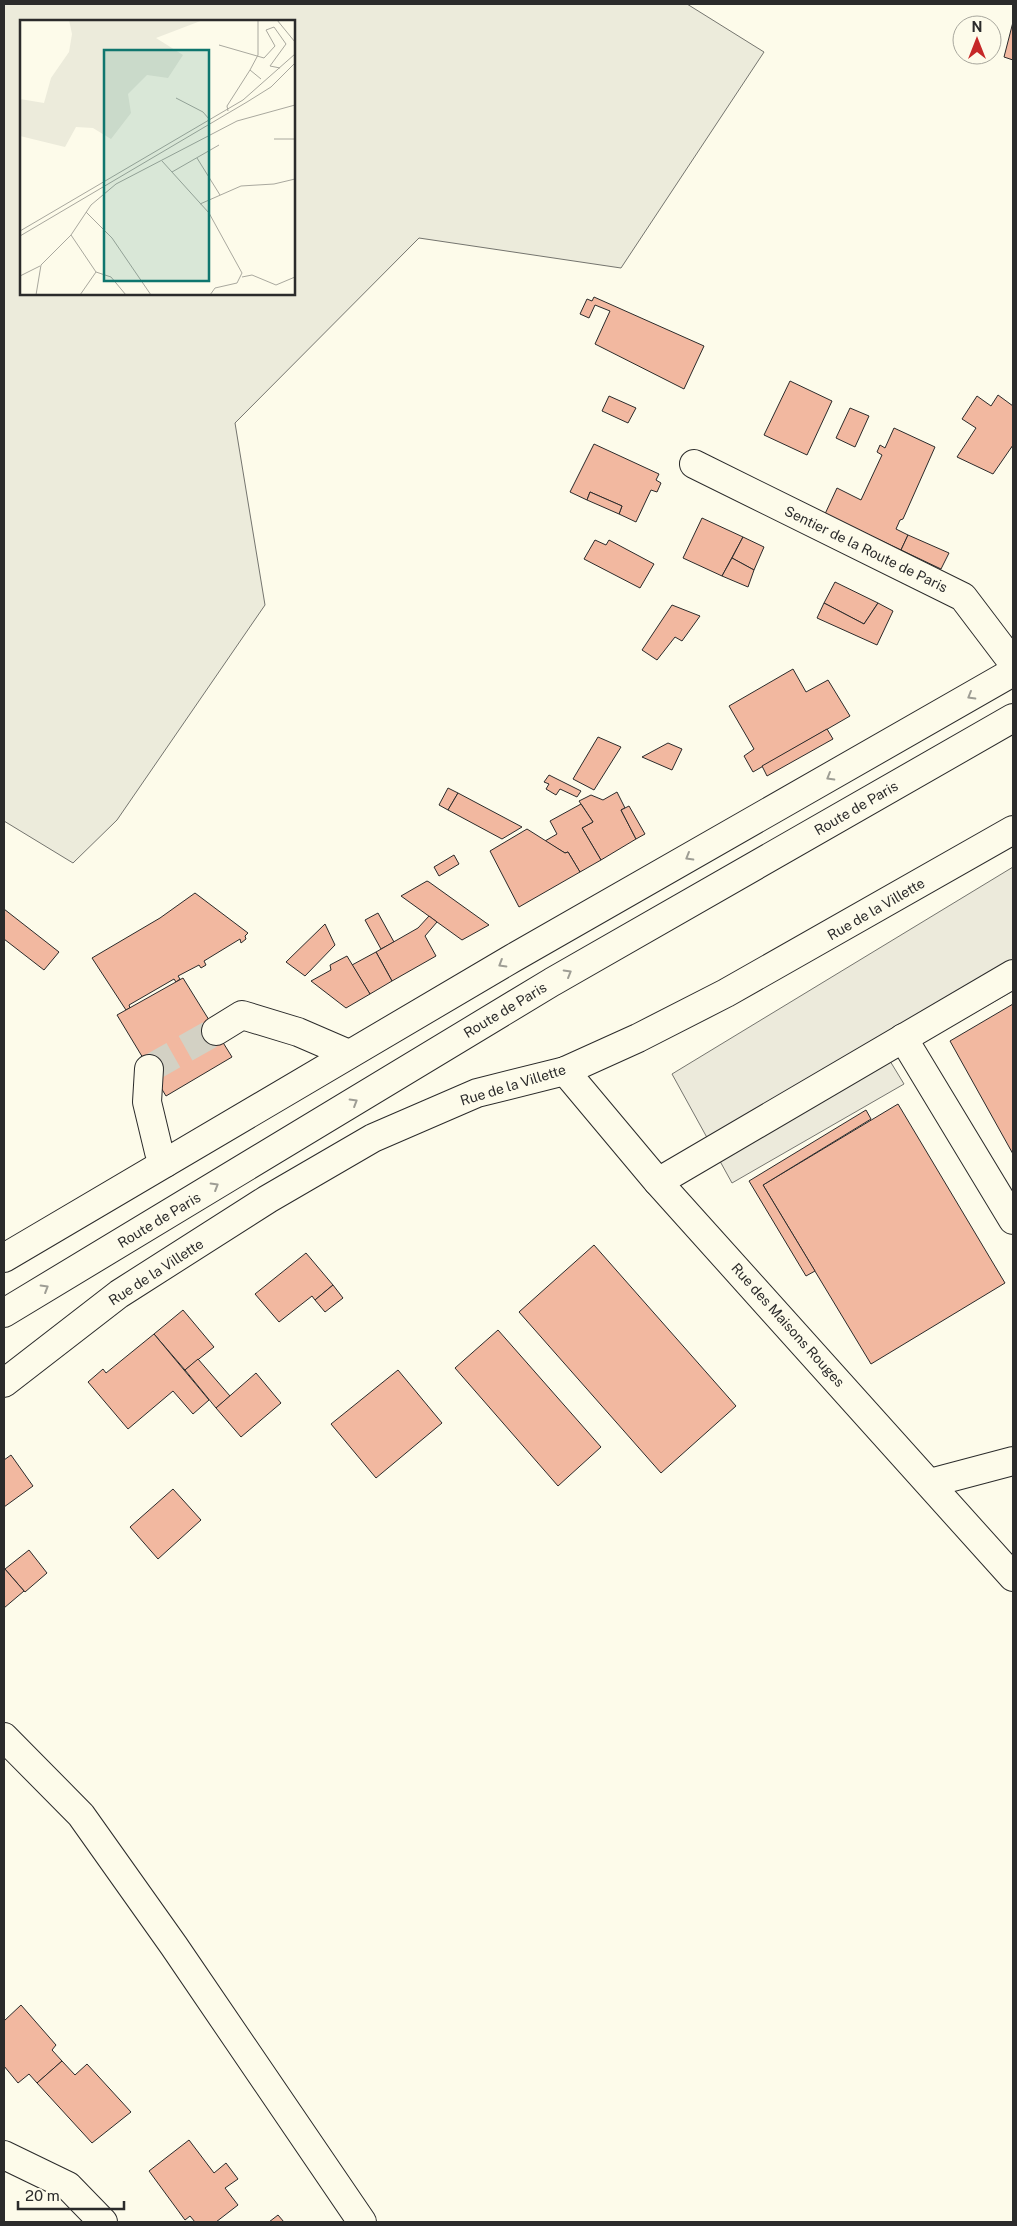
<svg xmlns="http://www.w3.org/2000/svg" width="1017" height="2226" font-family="'Public Sans',sans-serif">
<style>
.green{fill:#ecebdb;stroke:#74746e;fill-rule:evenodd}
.parking{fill:#eceadb;stroke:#74746e}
.building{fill:#f2b8a0;stroke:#2b2b2b}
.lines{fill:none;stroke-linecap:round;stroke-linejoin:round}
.minor-tunnel{stroke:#d3d1c4;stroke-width:28;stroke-dasharray:28 14;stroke-linecap:butt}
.minor-casing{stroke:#2b2b2b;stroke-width:30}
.major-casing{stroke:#2b2b2b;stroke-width:30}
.minor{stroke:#fdfbea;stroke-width:28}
.major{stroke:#fdfbea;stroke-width:28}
.oneway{stroke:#9e9d94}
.labels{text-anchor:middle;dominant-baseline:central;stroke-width:4;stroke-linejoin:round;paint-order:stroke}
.street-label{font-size:14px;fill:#2b2b2b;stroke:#fdfbea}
.inset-road{fill:none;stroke:#a9a89e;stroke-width:1}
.view{fill:#0f766e;fill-opacity:0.15;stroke:#0f766e;stroke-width:2.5}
.inset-edge{fill:none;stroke:#2b2b2b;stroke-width:2.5}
</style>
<rect width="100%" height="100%" fill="#fdfbea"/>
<!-- green -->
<path class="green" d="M4 4H687L764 52 621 268 419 238 235 423 265 605 117 820 73 863 4 821ZM21 21H294V294H21Z"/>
<!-- parking -->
<path class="parking" d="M1013 867V991L890 1061 904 1084 732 1183 672 1074Z"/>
<!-- building -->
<g class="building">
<path d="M1013 22V60L1004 57Z"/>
<path d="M594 297 704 346 684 389 595 344 610 311 595 305 589 318 580 314 587 299 592 301Z"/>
<path d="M790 381 832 401 807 455 764 435Z"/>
<path d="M998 395 1013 406V445L993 474 957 457 976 428 962 419 977 396 991 406Z"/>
<path d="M609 396 636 408 628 423 602 411Z"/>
<path d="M850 408 869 416 855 447 836 438Z"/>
<path d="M894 428 935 447 903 519 900 520 896 529 908 535 901 550 825 514 837 488 861 500 882 455 877 452 880 445 885 448Z"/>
<path d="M594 444 659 474 656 480 661 483 657 492 651 490 636 522 619 514 622 506 590 492 587 500 570 492Z"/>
<path d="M590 492 622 506 619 514 587 500Z"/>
<path d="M702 518 743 537 722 576 683 558Z"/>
<path d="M908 535 949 553 941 569 901 550Z"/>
<path d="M743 537 764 547 754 570 732 558Z"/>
<path d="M595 540 606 545 609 540 654 564 640 588 584 559Z"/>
<path d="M732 558 754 570 748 587 722 576Z"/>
<path d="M835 582 878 603 864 624 824 603Z"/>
<path d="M824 603 864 624 878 603 893 611 877 645 817 618Z"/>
<path d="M672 605 700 616 682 641 675 637 657 660 642 650Z"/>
<path d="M793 669 806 692 828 680 850 716 753 772 744 756 754 749 729 706Z"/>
<path d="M827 729 833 739 767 776 762 766Z"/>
<path d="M598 737 621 747 594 790 573 779Z"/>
<path d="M668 743 682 749 672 770 642 757Z"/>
<path d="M549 775 581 791 577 797 560 789 556 795 546 789 549 784 544 782Z"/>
<path d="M448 788 458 793 448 810 439 805Z"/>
<path d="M617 792 625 808 621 810 636 839 601 860 582 828 593 822 579 801 591 795 603 800Z"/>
<path d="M458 793 522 827 502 839 448 810Z"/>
<path d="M581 804 593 822 582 828 601 860 580 872 568 852 565 853 545 841 557 834 550 821Z"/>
<path d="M629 806 645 834 636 839 621 810Z"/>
<path d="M527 829 565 853 568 852 580 872 519 907 490 851Z"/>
<path d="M454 855 459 864 439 876 434 867Z"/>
<path d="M427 881 429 882 489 925 462 940 401 896Z"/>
<path d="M195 893 248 933 245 936 246 939 241 943 240 939 204 961 206 965 201 968 199 965 178 976 180 979 176 982 174 979 129 1005 130 1008 126 1010 92 958 160 918Z"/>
<path d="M4 909 59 952 44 970 4 939Z"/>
<path d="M378 913 394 942 381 949 365 920Z"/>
<path d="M429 916 437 922 425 936 436 956 392 981 376 952 418 928Z"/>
<path d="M325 924 335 945 305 976 286 962Z"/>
<path d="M376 952 392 981 370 994 352 965Z"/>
<path d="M347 956 370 994 346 1008 311 981 331 970 330 965Z"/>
<path d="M183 978 232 1057 166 1096 117 1015Z"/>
<path d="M1013 1004V1154L950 1041Z"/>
<path d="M898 1104 1005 1283 871 1364 763 1185Z"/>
<path d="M866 1110 871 1119 763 1185 815 1271 806 1276 749 1181Z"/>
<path d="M594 1245 736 1406 661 1473 519 1312Z"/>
<path d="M306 1253 333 1285 315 1300 312 1296 279 1322 255 1294Z"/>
<path d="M333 1285 343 1298 325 1312 315 1300Z"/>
<path d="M183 1310 214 1347 185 1370 154 1334Z"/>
<path d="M498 1330 601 1447 558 1486 455 1368Z"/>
<path d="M154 1334 209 1400 193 1414 173 1391 128 1429 88 1382 103 1369 106 1373Z"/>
<path d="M198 1359 230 1396 216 1408 185 1370Z"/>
<path d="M398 1370 442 1423 376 1478 331 1424Z"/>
<path d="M256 1373 281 1403 241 1437 216 1408Z"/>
<path d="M11 1455 33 1486 4 1507V1460Z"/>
<path d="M173 1489 201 1520 158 1559 130 1527Z"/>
<path d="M29 1550 47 1573 25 1592 5 1569Z"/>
<path d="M4 1568 24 1591 4 1608Z"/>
<path d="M21 2005 56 2045 52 2050 62 2061 37 2083 29 2074 18 2083 4 2066V2021Z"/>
<path d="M62 2061 75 2075 87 2064 131 2112 92 2143 37 2083Z"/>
<path d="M189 2140 214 2173 226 2163 238 2179 225 2188 238 2205 216 2222H195L190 2216 185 2220 149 2171Z"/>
<path d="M278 2215 284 2222H269Z"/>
</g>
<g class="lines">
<!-- minor-tunnel -->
<path class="minor-tunnel" d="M149 1069 216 1031"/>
<defs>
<g id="minor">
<path d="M694 464 963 597 1013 663"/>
<path d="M216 1031 242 1015 298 1032 349 1054"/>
<path d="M903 1038 1013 1220"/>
<path d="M149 1069 147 1102 159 1152 165 1163"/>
<path d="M565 1071 658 1182 1013 1577"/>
<path d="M658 1182 1013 974"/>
<path d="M4 1383 119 1294 268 1199 373 1138 477 1093 565 1071 638 1038 726 993 1013 830"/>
<path d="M930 1483 1013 1461"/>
<path d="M4 1737 81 1815 174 1946 362 2222"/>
<path d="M4 2155 68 2186 103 2222"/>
</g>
<g id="major">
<path d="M4 1258 513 958 1013 672"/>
<path d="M4 1313 552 982 1013 718"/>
</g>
</defs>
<!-- minor casing -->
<use href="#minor" class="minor-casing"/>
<!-- major casing -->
<use href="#major" class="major-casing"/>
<!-- minor -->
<use href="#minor" class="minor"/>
<!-- major -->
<use href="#major" class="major"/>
</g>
<!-- one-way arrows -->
<defs><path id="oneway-chevron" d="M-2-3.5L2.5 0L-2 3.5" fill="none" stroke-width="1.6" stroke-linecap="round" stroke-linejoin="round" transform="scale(1.25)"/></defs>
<g class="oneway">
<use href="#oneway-chevron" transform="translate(971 696) rotate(150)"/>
<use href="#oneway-chevron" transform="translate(830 777) rotate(150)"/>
<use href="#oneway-chevron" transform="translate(689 857) rotate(150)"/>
<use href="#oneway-chevron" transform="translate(502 964) rotate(149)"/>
<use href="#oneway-chevron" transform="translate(568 973) rotate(-30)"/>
<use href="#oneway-chevron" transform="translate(354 1102) rotate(-31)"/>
<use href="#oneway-chevron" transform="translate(215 1186) rotate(-31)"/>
<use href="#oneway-chevron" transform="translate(45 1288) rotate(-31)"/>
</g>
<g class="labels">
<!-- street labels -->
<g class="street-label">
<text transform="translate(866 549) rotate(26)">Sentier de la Route de Paris</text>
<text transform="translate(856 808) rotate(-30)">Route de Paris</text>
<text transform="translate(876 909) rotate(-30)">Rue de la Villette</text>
<text transform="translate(505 1010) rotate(-31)">Route de Paris</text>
<text transform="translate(513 1085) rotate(-17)">Rue de la Villette</text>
<text transform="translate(159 1220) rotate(-31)">Route de Paris</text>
<text transform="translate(156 1272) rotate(-33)">Rue de la Villette</text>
<text transform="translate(788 1325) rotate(48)">Rue des Maisons Rouges</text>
</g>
</g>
<!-- overview -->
<g transform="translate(20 20)">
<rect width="275" height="275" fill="#fdfbea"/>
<path d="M49 0H183L136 18 163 35 148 58 127 55 108 74 111 93 91 119 73 108 56 107 45 127 0 116V79L24 83 31 58 49 32 52 14Z" fill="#ecebdb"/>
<path class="inset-road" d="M238 0V35L230 50 241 59M257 0 275 22M199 25 244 38 255 26 246 10 254 7 266 24 250 46 260 48M156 78 183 92 189 99M208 91 207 86 230 50M254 119H275M177 138 200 175M142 141 189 193 222 253 217 263 195 268 190 275M152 152 199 125M180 184 221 166 254 164 275 159M66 192 92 218 131 275M0 211 223 80 275 34M51 215 76 252 91 257 106 275M0 216 227 82 251 67 275 43M0 256 20 246M222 257 232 255 256 265 275 257M16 275 21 245 51 215 71 185 96 164 217 101 275 85M60 275 76 252"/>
<path class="view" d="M84 30H189V261H84Z"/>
<rect width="275" height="275" class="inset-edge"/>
</g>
<!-- border -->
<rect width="1017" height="2226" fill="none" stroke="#2b2b2b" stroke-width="10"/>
<!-- north arrow -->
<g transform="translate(977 40)"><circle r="24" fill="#fdfbea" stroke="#a9a89e"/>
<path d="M0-4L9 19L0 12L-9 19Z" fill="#c62828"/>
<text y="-8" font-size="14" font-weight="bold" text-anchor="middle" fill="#2b2b2b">N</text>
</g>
<!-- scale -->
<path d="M18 2201v8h106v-8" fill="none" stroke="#2b2b2b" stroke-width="2.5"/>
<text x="25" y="2201" font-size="15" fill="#2b2b2b" stroke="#fdfbea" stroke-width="4" paint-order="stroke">20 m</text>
</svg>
